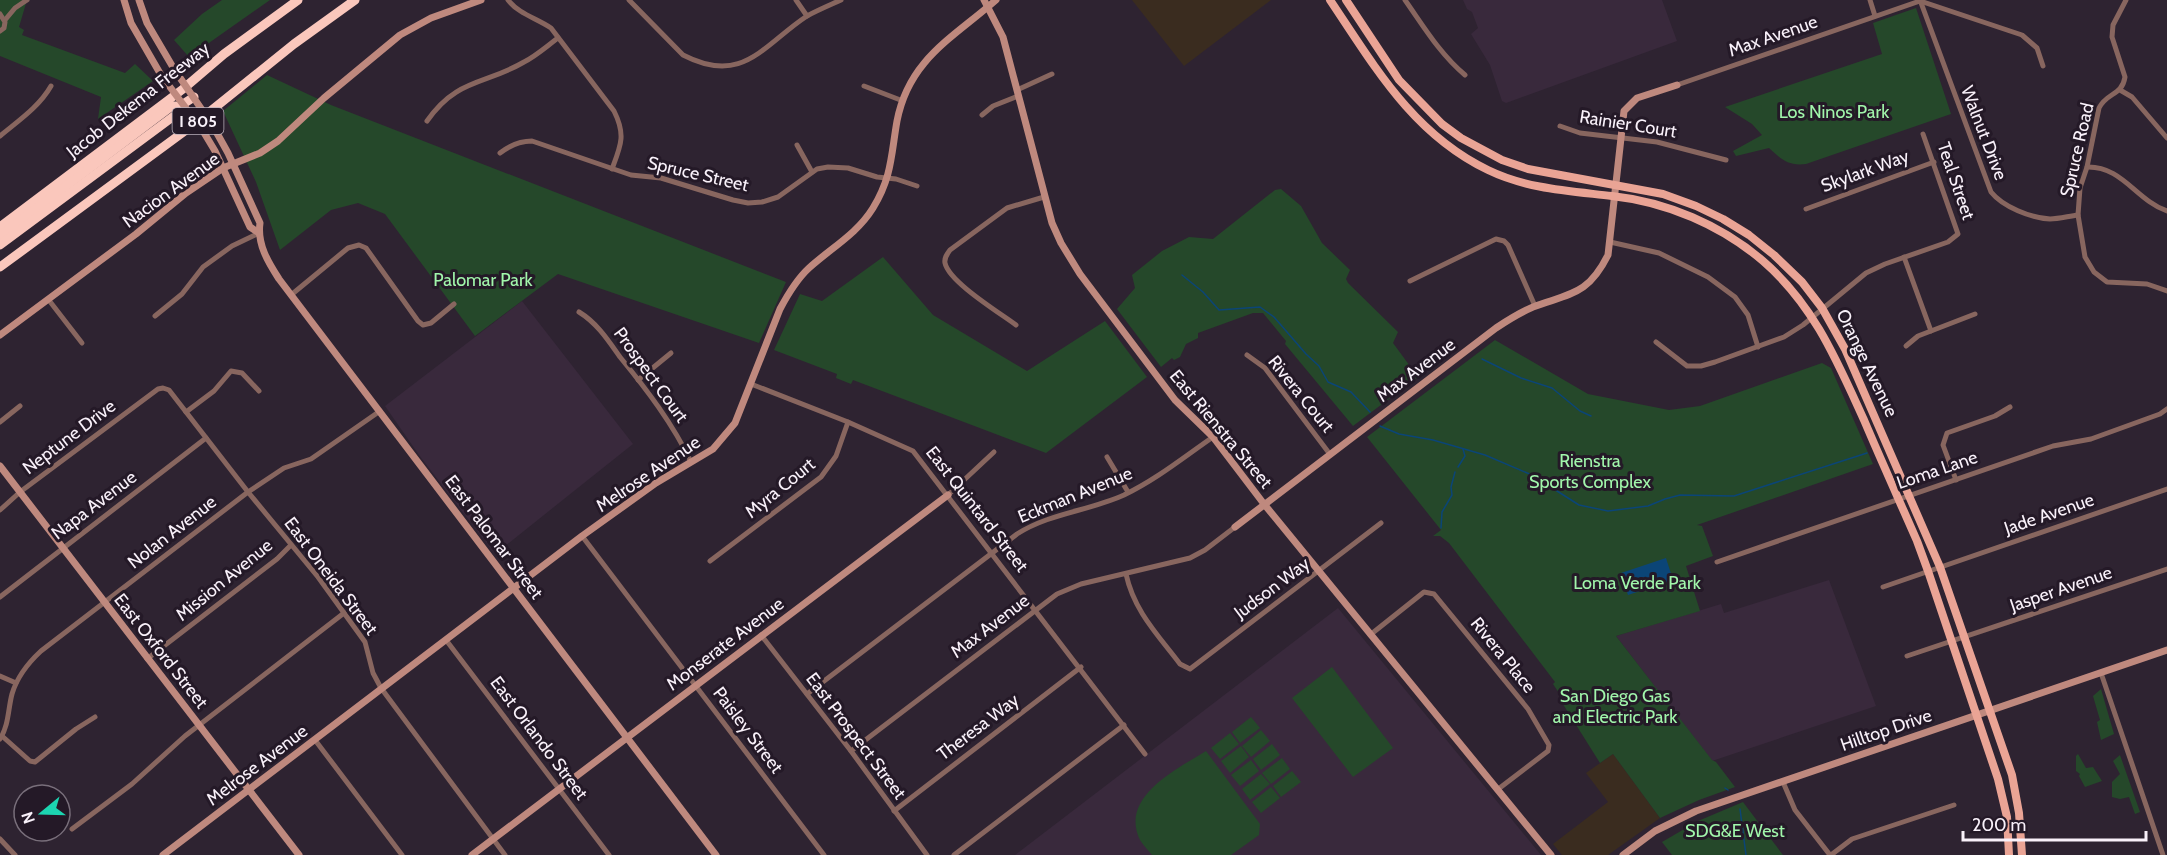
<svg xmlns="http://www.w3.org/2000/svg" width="2167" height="855" font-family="Cabin,sans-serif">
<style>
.commercial{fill:#3a2c1f}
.built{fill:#39293c}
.green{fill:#25482a}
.water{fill:#0b4577}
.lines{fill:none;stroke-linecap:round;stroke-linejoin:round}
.stream{stroke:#0b4577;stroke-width:1.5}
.street{stroke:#88665f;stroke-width:5}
.secondary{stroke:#bf897e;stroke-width:7}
.primary{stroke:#eaa495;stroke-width:8}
.highway{stroke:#fac7bc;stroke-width:9}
.secondary-bridge{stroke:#bf897e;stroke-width:7}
.labels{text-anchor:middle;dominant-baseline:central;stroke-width:6;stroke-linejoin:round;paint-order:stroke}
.shield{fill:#241927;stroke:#b9b0bb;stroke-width:1.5}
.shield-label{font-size:16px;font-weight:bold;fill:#f9f1fa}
.street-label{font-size:18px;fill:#f9f1fa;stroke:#241927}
.park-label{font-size:18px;fill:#a1f6ab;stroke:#241927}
</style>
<rect width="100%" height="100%" fill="#2e2331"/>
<!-- commercial -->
<g class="commercial">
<path d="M1132 0H1271L1184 66Z"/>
<path d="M1613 754 1660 818 1608 855H1562L1553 844 1608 802 1586 773Z"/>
</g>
<!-- built -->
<g class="built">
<path d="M1463 0H1662L1677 41 1506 103 1502 101 1490 65 1471 34 1478 28 1472 12 1467 9Z"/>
<path d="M522 301 633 444 495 554 419 455 385 406Z"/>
<path d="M1829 580 1876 706 1712 761 1616 636 1721 604 1724 613Z"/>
<path d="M1338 608 1541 855H1015Z"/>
</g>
<!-- green -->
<g class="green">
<path d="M0 0H27L19 27 24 30 22 35 125 73 135 64 153 81 98 119 101 97 0 56Z"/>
<path d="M222 0H270L189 57 174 40 202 14Z"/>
<path d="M1916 8 1951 114 1806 164C1788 166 1782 160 1769 148L1736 156 1733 151 1762 135 1752 124 1725 107 1882 54 1873 23Z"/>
<path d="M267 75 331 105 786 282 759 343 558 274 475 336 385 214 358 203 331 210 280 250 256 182 223 111Z"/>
<path d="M1281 189 1301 206 1322 243 1350 270 1346 279 1348 283 1398 332 1393 343 1418 377 1353 426 1285 344 1286 341 1263 313H1253L1198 333V338L1186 344 1180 357 1174 360 1172 358 1161 367 1117 309 1135 288 1132 275 1162 251 1189 237 1213 239 1275 190Z"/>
<path d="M883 257 933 315 1027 371 1105 321 1147 377 1046 453 853 380 851 384 836 378 837 374 774 350 800 294 822 301Z"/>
<path d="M1495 340 1588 394 1669 410 1700 406 1822 363 1831 368 1873 464 1697 525 1702 526 1713 556 1686 566 1700 611 1616 636 1712 760 1716 762 1735 787 1699 800 1660 818 1613 754 1600 763 1561 701 1563 699 1553 684 1555 682 1449 543 1440 536H1433L1441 530 1367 437Z"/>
<path d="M1332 667 1393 748 1353 777 1292 698Z"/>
<path d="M2101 689 2114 734 2101 740 2097 722 2100 720 2093 696Z"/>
<path d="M1251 717 1260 728 1240 743 1232 732Z"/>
<path d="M1261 730 1270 741 1251 757 1242 746Z"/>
<path d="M1230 733 1239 744 1220 759 1211 748Z"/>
<path d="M1272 744 1280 755 1261 770 1253 759Z"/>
<path d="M1241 746 1249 757 1230 773 1221 761Z"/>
<path d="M1206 751 1260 824 1259 835 1231 855H1152C1148 850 1143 845 1140 840 1119 797 1177 769 1206 751Z"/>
<path d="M2078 754 2086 768 2093 767 2102 781 2085 787 2079 776 2080 774 2076 771V756Z"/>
<path d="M2120 755 2140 812 2135 814 2129 797 2120 799 2112 797V782L2120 774 2113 761Z"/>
<path d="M1282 758 1290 769 1271 784 1262 773Z"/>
<path d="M1251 760 1259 771 1240 786 1231 775Z"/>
<path d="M1292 771 1301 782 1281 797 1273 786Z"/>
<path d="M1261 774 1270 784 1250 800 1242 789Z"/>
<path d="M1271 787 1280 798 1261 813 1252 802Z"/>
<path d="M1743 802 1783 855H1672L1662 842 1698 821Z"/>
</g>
<!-- water -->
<path class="water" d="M1666 558 1673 580 1628 595 1621 573Z"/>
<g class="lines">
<!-- stream -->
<g class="stream">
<path d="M1182 275 1203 292 1219 310 1260 307 1274 317 1306 354 1319 366 1328 382 1351 392 1370 412"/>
<path d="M1482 359 1521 378 1552 388 1580 411 1591 416"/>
<path d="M1380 426 1399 434 1433 440 1485 455 1532 475 1579 505 1608 511 1648 506 1665 499 1680 495 1734 496 1867 453"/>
<path d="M1458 467 1465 456 1463 449"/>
<path d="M1441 528 1442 512 1452 495 1451 487 1455 472"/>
<path d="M1725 788 1728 790"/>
<path d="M1740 809 1746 855"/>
</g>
<!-- street -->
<g class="street">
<path d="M508 0C519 14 536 18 551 28L614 111C626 135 621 145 612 169"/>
<path d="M629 0 683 55C743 86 763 45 807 16 818 10 830 5 841 0"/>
<path d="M796 0 807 16"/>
<path d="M1405 0C1424 27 1440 54 1465 75"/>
<path d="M1870 0 1875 16"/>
<path d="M1920 0 1991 192C2003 207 2031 218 2050 219 2059 219 2069 216 2078 215"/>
<path d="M2126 0 2113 25 2112 37 2125 77C2122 96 2107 92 2099 108L2087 167 2080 188 2078 215 2085 257 2094 272 2107 282 2147 284 2167 291"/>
<path d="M0 14 5 22 4 28 0 31"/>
<path d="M5 20 15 8 27 0"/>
<path d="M1677 85 1920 1 2022 35 2037 48 2043 66"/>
<path d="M864 86 903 101"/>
<path d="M1017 90 1052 74"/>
<path d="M2120 90 2132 97 2167 138"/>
<path d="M982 115 993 106 1018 96"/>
<path d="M427 121C457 78 485 85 524 62 536 56 547 46 558 38"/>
<path d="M1560 126 1580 133 1657 142 1726 160"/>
<path d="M0 136C18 121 39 107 51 86"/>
<path d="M797 145 812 172"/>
<path d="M500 153C509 146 521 141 532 141L631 175 661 178 733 200 748 203 762 202 778 197 817 169 828 167 848 168 877 177 896 179 917 186"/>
<path d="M2087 167C2122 166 2136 200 2167 211"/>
<path d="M1806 209 1934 162"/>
<path d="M1610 242 1659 253 1708 277 1735 297 1748 315 1758 347"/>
<path d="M1904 257 1931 331"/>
<path d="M1410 281 1496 239 1504 241 1508 245 1535 306"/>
<path d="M291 295 348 248 359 245 366 248 418 321 423 325 431 323 454 304"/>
<path d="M48 299 82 343"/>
<path d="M579 312C597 323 608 340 620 357 647 390 673 424 691 462"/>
<path d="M155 316 182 294 203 267 232 246 259 233"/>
<path d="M1016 325C1000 313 949 282 945 263 944 258 947 254 950 250L1007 208 1044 197"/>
<path d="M1656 342 1687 366H1701L1715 362 1784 337 1803 325 1866 273 1885 264 1948 242 1958 234 1923 134"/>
<path d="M1906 346 1918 336 1975 314"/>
<path d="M1247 355 1265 368 1329 453"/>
<path d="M638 380 671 353"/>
<path d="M751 384 848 422 913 451 1145 754"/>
<path d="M186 412 214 391 231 371 242 373 259 391"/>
<path d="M0 422 20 406"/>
<path d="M1107 457 1128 492"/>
<path d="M1956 480 1943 445 1947 433 1995 416 2010 407"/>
<path d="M948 495 994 452"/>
<path d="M0 510 20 492 158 389 163 388 169 390 248 492 318 577 365 642 373 673 381 688 505 855"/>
<path d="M582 536 824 855"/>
<path d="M710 561 821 477 836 456 848 422"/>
<path d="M1717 562 2053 446 2091 439 2160 414 2167 409"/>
<path d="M1126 574C1134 611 1158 635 1180 664L1190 669 1381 523"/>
<path d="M1883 587 2167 489"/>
<path d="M0 597 206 438"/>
<path d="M761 635 851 751 927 855"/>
<path d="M1370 635 1424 592 1434 594 1528 709 1549 745 1548 751 1497 790"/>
<path d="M446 640 609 855"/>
<path d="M1907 656 2167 569"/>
<path d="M147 659 277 559 291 545"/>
<path d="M2101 673 2163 855"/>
<path d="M0 676 16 683"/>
<path d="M807 694 1017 534C1050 513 1089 511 1124 495 1157 479 1184 457 1213 437"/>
<path d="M2 736 30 761 35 762 76 729 95 717"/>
<path d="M0 739C9 725 8 709 12 694 17 677 28 663 41 651L248 492 284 468 311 459 380 411"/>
<path d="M315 740 402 855"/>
<path d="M851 751 1057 594 1081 584 1190 558 1205 550 1235 527"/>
<path d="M1783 782 1795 810 1830 855"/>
<path d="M894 811 1081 667"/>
<path d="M72 829 132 784 185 736 344 613"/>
<path d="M0 839 15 855"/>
<path d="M954 855 1124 725"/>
<path d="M1831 855 1852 839 1954 805"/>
</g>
<!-- secondary -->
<g class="secondary">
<path d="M124 0 131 23 161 75"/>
<path d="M139 0 147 23 174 69"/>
<path d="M984 0 1003 37 1052 223 1061 243 1080 274 1175 400 1213 437 1264 504 1551 855"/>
<path d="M213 126 228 153 260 223C257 244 268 262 279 279L716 855"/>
<path d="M203 131 215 151 250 227 259 233"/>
<path d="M0 335 136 234 186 193 223 168 260 153 278 141 324 98 400 35 431 18 481 0"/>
<path d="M0 466 299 855"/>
<path d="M1235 527 1496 328C1508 320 1519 313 1533 307 1571 293 1588 295 1608 255L1624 111 1637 98 1677 85"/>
<path d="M163 855 582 536 656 483 713 449 735 423 780 309C788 294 797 279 809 268 831 248 857 234 873 208 892 177 891 155 897 121 909 59 953 38 996 0"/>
<path d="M472 855 948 495"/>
<path d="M1623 855 1655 831 1696 811 2167 650"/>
</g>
<!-- primary -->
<g class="primary">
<path d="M1330 0C1375 67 1413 134 1488 170 1527 189 1570 191 1612 196 1667 202 1721 225 1763 261 1814 305 1837 361 1864 420 1881 460 1899 500 1917 541L1928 571 1998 779 2007 817 2009 855"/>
<path d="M1346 0 1399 80 1442 124 1461 138 1502 160 1528 169 1663 194 1696 206 1723 219 1749 235 1774 255 1802 282 1822 308 1845 349 1940 567 2012 775 2019 813 2022 855"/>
</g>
<!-- highway -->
<g class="highway">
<path d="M0 227 183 89 224 54 298 0"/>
<path d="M0 236 172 106H180"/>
<path d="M0 245 178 113 180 106 194 97"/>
<path d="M0 267 197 122 294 44 355 0"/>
</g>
<!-- secondary-bridge -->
<g class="secondary-bridge">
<path d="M174 69 213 126"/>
<path d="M161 75 203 131"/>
</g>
</g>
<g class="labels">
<!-- shield labels -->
<rect class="shield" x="172.5" y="108" width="51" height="26" rx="4.5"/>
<g class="shield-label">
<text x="198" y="121">I 805</text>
</g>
<!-- street labels -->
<g class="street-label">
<text transform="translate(1773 36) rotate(-19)">Max Avenue</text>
<text transform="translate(138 100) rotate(-38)">Jacob Dekema Freeway</text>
<text transform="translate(1628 124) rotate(9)">Rainier Court</text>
<text transform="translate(1984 133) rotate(69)">Walnut Drive</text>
<text transform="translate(2077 150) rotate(-77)">Spruce Road</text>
<text transform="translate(1865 171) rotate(-20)">Skylark Way</text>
<text transform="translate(698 174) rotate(13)">Spruce Street</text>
<text transform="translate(1956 181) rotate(71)">Teal Street</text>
<text transform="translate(171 190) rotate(-36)">Nacion Avenue</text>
<text transform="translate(1867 363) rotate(64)">Orange Avenue</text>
<text transform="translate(1416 370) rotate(-37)">Max Avenue</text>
<text transform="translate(651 375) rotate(54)">Prospect Court</text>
<text transform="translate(1301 394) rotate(51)">Rivera Court</text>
<text transform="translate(1221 429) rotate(50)">East Rienstra Street</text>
<text transform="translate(69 437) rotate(-37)">Neptune Drive</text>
<text transform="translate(1937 470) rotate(-19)">Loma Lane</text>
<text transform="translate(648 474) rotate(-34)">Melrose Avenue</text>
<text transform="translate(780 488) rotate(-39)">Myra Court</text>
<text transform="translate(1075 495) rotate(-22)">Eckman Avenue</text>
<text transform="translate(94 505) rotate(-37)">Napa Avenue</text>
<text transform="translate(977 509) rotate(52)">East Quintard Street</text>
<text transform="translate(2049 514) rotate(-19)">Jade Avenue</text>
<text transform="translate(172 532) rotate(-38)">Nolan Avenue</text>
<text transform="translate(494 537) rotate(53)">East Palomar Street</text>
<text transform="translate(331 576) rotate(53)">East Oneida Street</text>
<text transform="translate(224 580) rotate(-39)">Mission Avenue</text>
<text transform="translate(1272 588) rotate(-37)">Judson Way</text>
<text transform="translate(2061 589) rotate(-19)">Jasper Avenue</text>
<text transform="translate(990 626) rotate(-37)">Max Avenue</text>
<text transform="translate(725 644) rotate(-37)">Monserate Avenue</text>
<text transform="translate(161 651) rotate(52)">East Oxford Street</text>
<text transform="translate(1503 655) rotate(51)">Rivera Place</text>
<text transform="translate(978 727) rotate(-37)">Theresa Way</text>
<text transform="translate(748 730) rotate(53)">Paisley Street</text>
<text transform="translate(1886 730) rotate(-19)">Hilltop Drive</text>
<text transform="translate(856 736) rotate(53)">East Prospect Street</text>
<text transform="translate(539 738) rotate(53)">East Orlando Street</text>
<text transform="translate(257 765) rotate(-37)">Melrose Avenue</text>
</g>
<!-- park labels -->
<g class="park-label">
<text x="1834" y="112">Los Ninos Park</text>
<text x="483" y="280">Palomar Park</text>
<text x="1590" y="461">Rienstra<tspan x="1590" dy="21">Sports Complex</tspan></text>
<text x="1637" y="583">Loma Verde Park</text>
<text x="1615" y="696">San Diego Gas<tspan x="1615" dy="21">and Electric Park</tspan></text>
<text x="1735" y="831">SDG&amp;E West</text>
</g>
</g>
<!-- north arrow -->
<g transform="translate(42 813) rotate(251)"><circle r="28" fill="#241927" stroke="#796f7b" stroke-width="1.5"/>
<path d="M0-4.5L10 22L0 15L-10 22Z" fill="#1cd5b1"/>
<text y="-9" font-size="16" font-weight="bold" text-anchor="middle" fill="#f9f1fa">N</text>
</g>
<!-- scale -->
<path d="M1963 831v9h183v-9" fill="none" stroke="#f9f1fa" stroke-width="3"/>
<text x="1972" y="831" font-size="18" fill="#f9f1fa" stroke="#241927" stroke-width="4.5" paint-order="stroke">200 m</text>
</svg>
